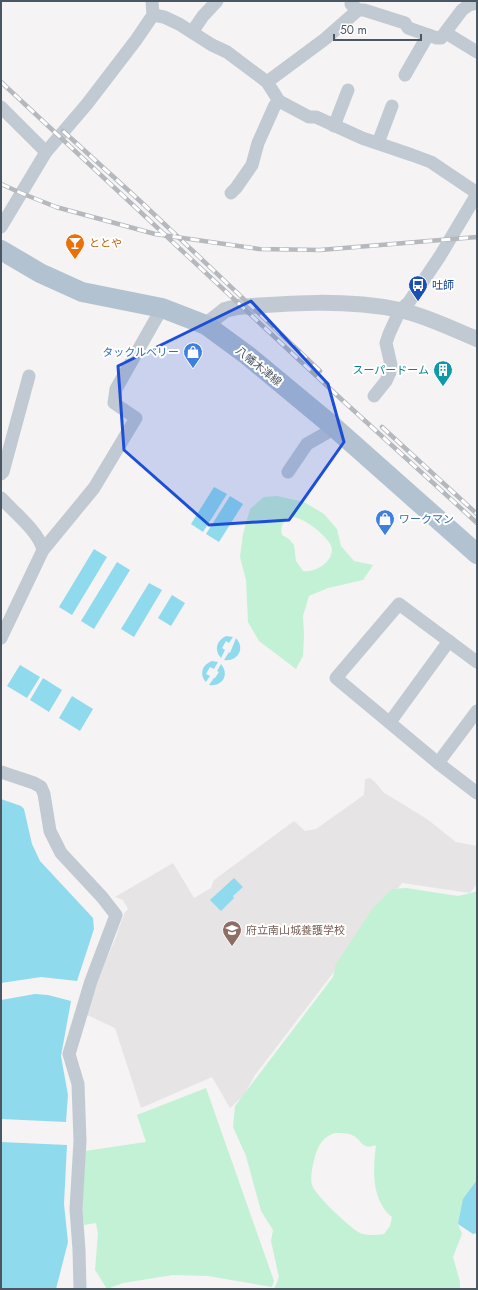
<svg xmlns="http://www.w3.org/2000/svg" width="478" height="1290" font-family="Jost,'Noto Sans JP',sans-serif">
<style>
.education{fill:#e6e4e5}
.green{fill:#c3f1d5;fill-rule:evenodd}
.water{fill:#90daee}
.lines{fill:none;stroke-linecap:round;stroke-linejoin:round}
.minor{stroke:#c1cad2;stroke-width:13}
.tertiary{stroke:#c1cad2;stroke-width:16}
.primary{stroke:#b3c2d1;stroke-width:20}
.rail-casing{stroke:#b5b8bd;stroke-width:4.5}
.rail{stroke:#fff;stroke-width:3;stroke-dasharray:9;stroke-linecap:butt}
.marked{fill:#1d4ed8;fill-opacity:0.2;stroke:#1d4ed8;stroke-width:3;stroke-linejoin:round}
.labels{text-anchor:middle;dominant-baseline:central;stroke-width:4;stroke-linejoin:round;paint-order:stroke}
.food-label{font-size:11px;fill:#c56008;stroke:#fff;text-anchor:start}
.transit-label{font-size:11px;fill:#164399;stroke:#fff;text-anchor:start}
.shop-label{font-size:11px;fill:#366cbe;stroke:#fff;text-anchor:end}
.street-label{font-size:11px;fill:#4a5661;stroke:#fff}
.culture-label{font-size:11px;fill:#0d838f;stroke:#fff;text-anchor:end}
.education-label{font-size:11px;fill:#785e54;stroke:#fff;text-anchor:start}
</style>
<rect width="100%" height="100%" fill="#f5f3f3"/>
<!-- education -->
<path class="education" d="M370 778 376 783 383 792 427 819 456 842 477 846V884L470 893 402 883 255 1075 244 1095 230 1108 212 1077 141 1108 115 1028 87 1015 95 984 117 935 118 930 125 912 128 909 123 900 115 897 173 863 194 898 211 888 214 880 294 821 305 831 316 829 364 795 365 779Z"/>
<!-- green -->
<g class="green">
<path d="M277 496 304 502 324 514 337 529 341 546 354 561 373 565 363 580 328 588 309 596 303 616 304 635 303 656 296 669 259 641 248 622 246 580 240 557 243 534 250 509 264 497ZM292 517C302 516 331 538 332 549 332 563 315 573 303 571L296 561 294 545 289 539 282 535C280 526 283 520 292 517Z"/>
<path d="M406 888 458 896 475 892 477 890V1180L471 1189 458 1224 462 1234 453 1257 460 1282V1289H274L279 1277 271 1241 273 1230 261 1211 246 1156 233 1127 235 1106 333 977 336 964 373 908 392 889ZM335 1133C341 1133 347 1133 352 1135 362 1139 361 1151 376 1145 373 1169 371 1200 392 1217L390 1226 384 1234C376 1235 368 1236 360 1233 349 1227 316 1196 312 1185 309 1177 315 1153 319 1146 323 1139 328 1135 335 1133Z"/>
<path d="M206 1088 274 1281 272 1287 208 1276 173 1275 123 1283 107 1289 95 1270 98 1234 96 1223 84 1225 82 1212 85 1151 146 1142 137 1115Z"/>
</g>
<!-- water -->
<g class="water">
<path d="M214 487 227 494 203 532 191 524Z"/>
<path d="M230 496 243 504 219 542 206 534Z"/>
<path d="M94 549 107 557 72 615 59 607Z"/>
<path d="M117 562 130 570 94 629 81 621Z"/>
<path d="M149 583 162 590 134 637 121 629Z"/>
<path d="M172 595 185 603 171 626 158 618Z"/>
<path d="M226 636 233 637 229 643 226 641 222 648 225 650 221 658C214 650 216 641 226 636Z"/>
<path d="M236 638C246 649 237 662 224 660L229 652 230 653Z"/>
<path d="M212 661 218 662 214 669 210 667 206 674 210 676 206 682C199 674 202 665 212 661Z"/>
<path d="M221 664C230 675 222 687 209 685L214 678H215L219 672 217 671Z"/>
<path d="M20 665 40 677 27 698 7 686Z"/>
<path d="M43 678 62 690 49 712 30 700Z"/>
<path d="M72 696 93 709 80 731 59 718Z"/>
<path d="M1 799 21 806 24 809 32 844 40 861 93 918 94 929 77 981 41 977 1 983Z"/>
<path d="M234 878 243 887 233 896 234 898 221 911 210 900Z"/>
<path d="M35 994 48 995 71 1001 61 1056 68 1095 66 1122 1 1119V1000Z"/>
<path d="M1 1142 67 1145 64 1204 68 1242 56 1289H1Z"/>
<path d="M477 1180V1233L473 1234 458 1224 463 1199Z"/>
</g>
<g class="lines">
<!-- minor -->
<g class="minor">
<path d="M353 1 351 4 358 10"/>
<path d="M153 15 164 17 179 24 212 45 227 52 267 82 325 39 358 10H364L405 23 408 28 437 38H441L462 10 469 5 477 3"/>
<path d="M192 32 203 16 217 1"/>
<path d="M446 33 477 52"/>
<path d="M405 75 428 35"/>
<path d="M267 82 279 101 309 117H316L362 138 412 155 431 162 477 193"/>
<path d="M1 107 46 152"/>
<path d="M334 126 348 90"/>
<path d="M378 143 392 106"/>
<path d="M231 193 236 188 252 165 258 143 275 105 279 101"/>
<path d="M1 227 46 152 87 104 136 40 153 15 152 1"/>
<path d="M374 396 386 381 390 372 391 365 386 343 389 334 400 310 409 302 440 256 477 194"/>
<path d="M288 472 307 444 335 428"/>
<path d="M1 474 3 472 29 376"/>
<path d="M1 498C14 512 39 532 43 550"/>
<path d="M1 638 43 550 94 488 136 418 114 403 116 389 162 308"/>
<path d="M477 662 399 604 336 678 438 763 477 793"/>
<path d="M390 722 449 641"/>
<path d="M438 763 477 711"/>
<path d="M1 772 34 783 41 787 44 794 50 831 61 853 102 897 116 915 91 981 69 1054 78 1084 80 1141 76 1209 79 1250 80 1289"/>
</g>
<!-- tertiary -->
<path class="tertiary" d="M206 325 225 310 237 307C291 303 346 299 400 310 427 316 452 329 477 339"/>
<!-- primary -->
<path class="primary" d="M1 250 40 273 82 292 162 308 206 325 247 355 335 428 477 554"/>
<defs>
<g id="rail">
<path d="M1 82 340 398 477 523"/>
<path d="M63 131 140 201 320 371"/>
<path d="M1 184 21 193 56 207 155 234 259 249 320 250 477 237"/>
<path d="M382 427 477 514"/>
</g>
</defs>
<!-- rail casing -->
<use href="#rail" class="rail-casing"/>
<!-- rail -->
<use href="#rail" class="rail"/>
</g>
<!-- marked area -->
<path class="marked" d="M251 301 328 384 344 442 289 520 209 525 124 450 118 366Z"/>
<!-- icons -->
<defs>
<symbol id="bar-pin" viewBox="-11 -11 22 30"><path d="M0 17L-7.5 6A9.5 9.5 0 1 1 7.5 6Z" fill="#e8710a" stroke="#fff"/><path d="M-6-5H6L.8 .8V4.5H3.5V6h-7V4.5H-.8V.8Z" fill="#fff"/></symbol>
<symbol id="bus-pin" viewBox="-11 -11 22 30"><path d="M0 17L-7.5 6A9.5 9.5 0 1 1 7.5 6Z" fill="#1a4fb4" stroke="#fff"/><path d="M-5-6H5V4H4V6H2V4H-2V6H-4V4H-5ZM-3.5-4V0h7V-4ZM-3.5 1.2v1.5H-2V1.2ZM2 1.2v1.5H3.5V1.2Z" fill="#fff"/></symbol>
<symbol id="shop-pin" viewBox="-11 -11 22 30"><path d="M0 17L-7.5 6A9.5 9.5 0 1 1 7.5 6Z" fill="#3f7fe0" stroke="#fff"/><path d="M-5-2.5h2.3a2.7 3.5 0 0 1 5.4 0H5L5.5 6h-11ZM-1.5-2.5h3a1.5 2.3 0 0 0-3 0Z" fill="#fff"/></symbol>
<symbol id="building-pin" viewBox="-11 -11 22 30"><path d="M0 17L-7.5 6A9.5 9.5 0 1 1 7.5 6Z" fill="#0f9aa8" stroke="#fff"/><path d="M-4-6H4V6H1V3H-1V6H-4ZM-2.5-4.3h1.7v1.8h-1.7ZM.8-4.3h1.7v1.8H.8ZM-2.5-1h1.7V.8h-1.7ZM.8-1h1.7V.8H.8Z" fill="#fff"/></symbol>
<symbol id="school-pin" viewBox="-11 -11 22 30"><path d="M0 17L-7.5 6A9.5 9.5 0 1 1 7.5 6Z" fill="#8d6e63" stroke="#fff"/><path d="M0-5L7-2L0 1L-7-2ZM-4 1L0 2.5L4 1V4Q0 6-4 4Z" fill="#fff"/></symbol>
</defs>
<g fill-rule="evenodd">
<use href="#bar-pin" x="64" y="232" width="22" height="30"/>
<use href="#bus-pin" x="407" y="274" width="22" height="30"/>
<use href="#shop-pin" x="182" y="341" width="22" height="30"/>
<use href="#building-pin" x="432" y="359" width="22" height="30"/>
<use href="#shop-pin" x="374" y="508" width="22" height="30"/>
<use href="#school-pin" x="221" y="919" width="22" height="30"/>
</g>
<g class="labels">
<!-- food labels -->
<g class="food-label">
<text x="89" y="243">ととや</text>
</g>
<!-- transit labels -->
<g class="transit-label">
<text x="432" y="285">吐師</text>
</g>
<!-- shop labels -->
<g class="shop-label">
<text x="179" y="352">タックルベリー</text>
<text x="399" y="519" text-anchor="start">ワークマン</text>
</g>
<!-- street labels -->
<g class="street-label">
<text transform="translate(259 366) rotate(39)">八幡木津線</text>
</g>
<!-- culture labels -->
<g class="culture-label">
<text x="429" y="370">スーパードーム</text>
</g>
<!-- education labels -->
<g class="education-label">
<text x="246" y="930">府立南山城養護学校</text>
</g>
</g>
<!-- border -->
<rect width="478" height="1290" fill="none" stroke="#4a5661" stroke-width="4"/>
<!-- scale -->
<path d="M334 34v6h87v-6" fill="none" stroke="#4a5661" stroke-width="2"/>
<text x="340" y="34" font-size="12" fill="#4a5661" stroke="#ffffff" stroke-width="3" paint-order="stroke">50 m</text>
</svg>
